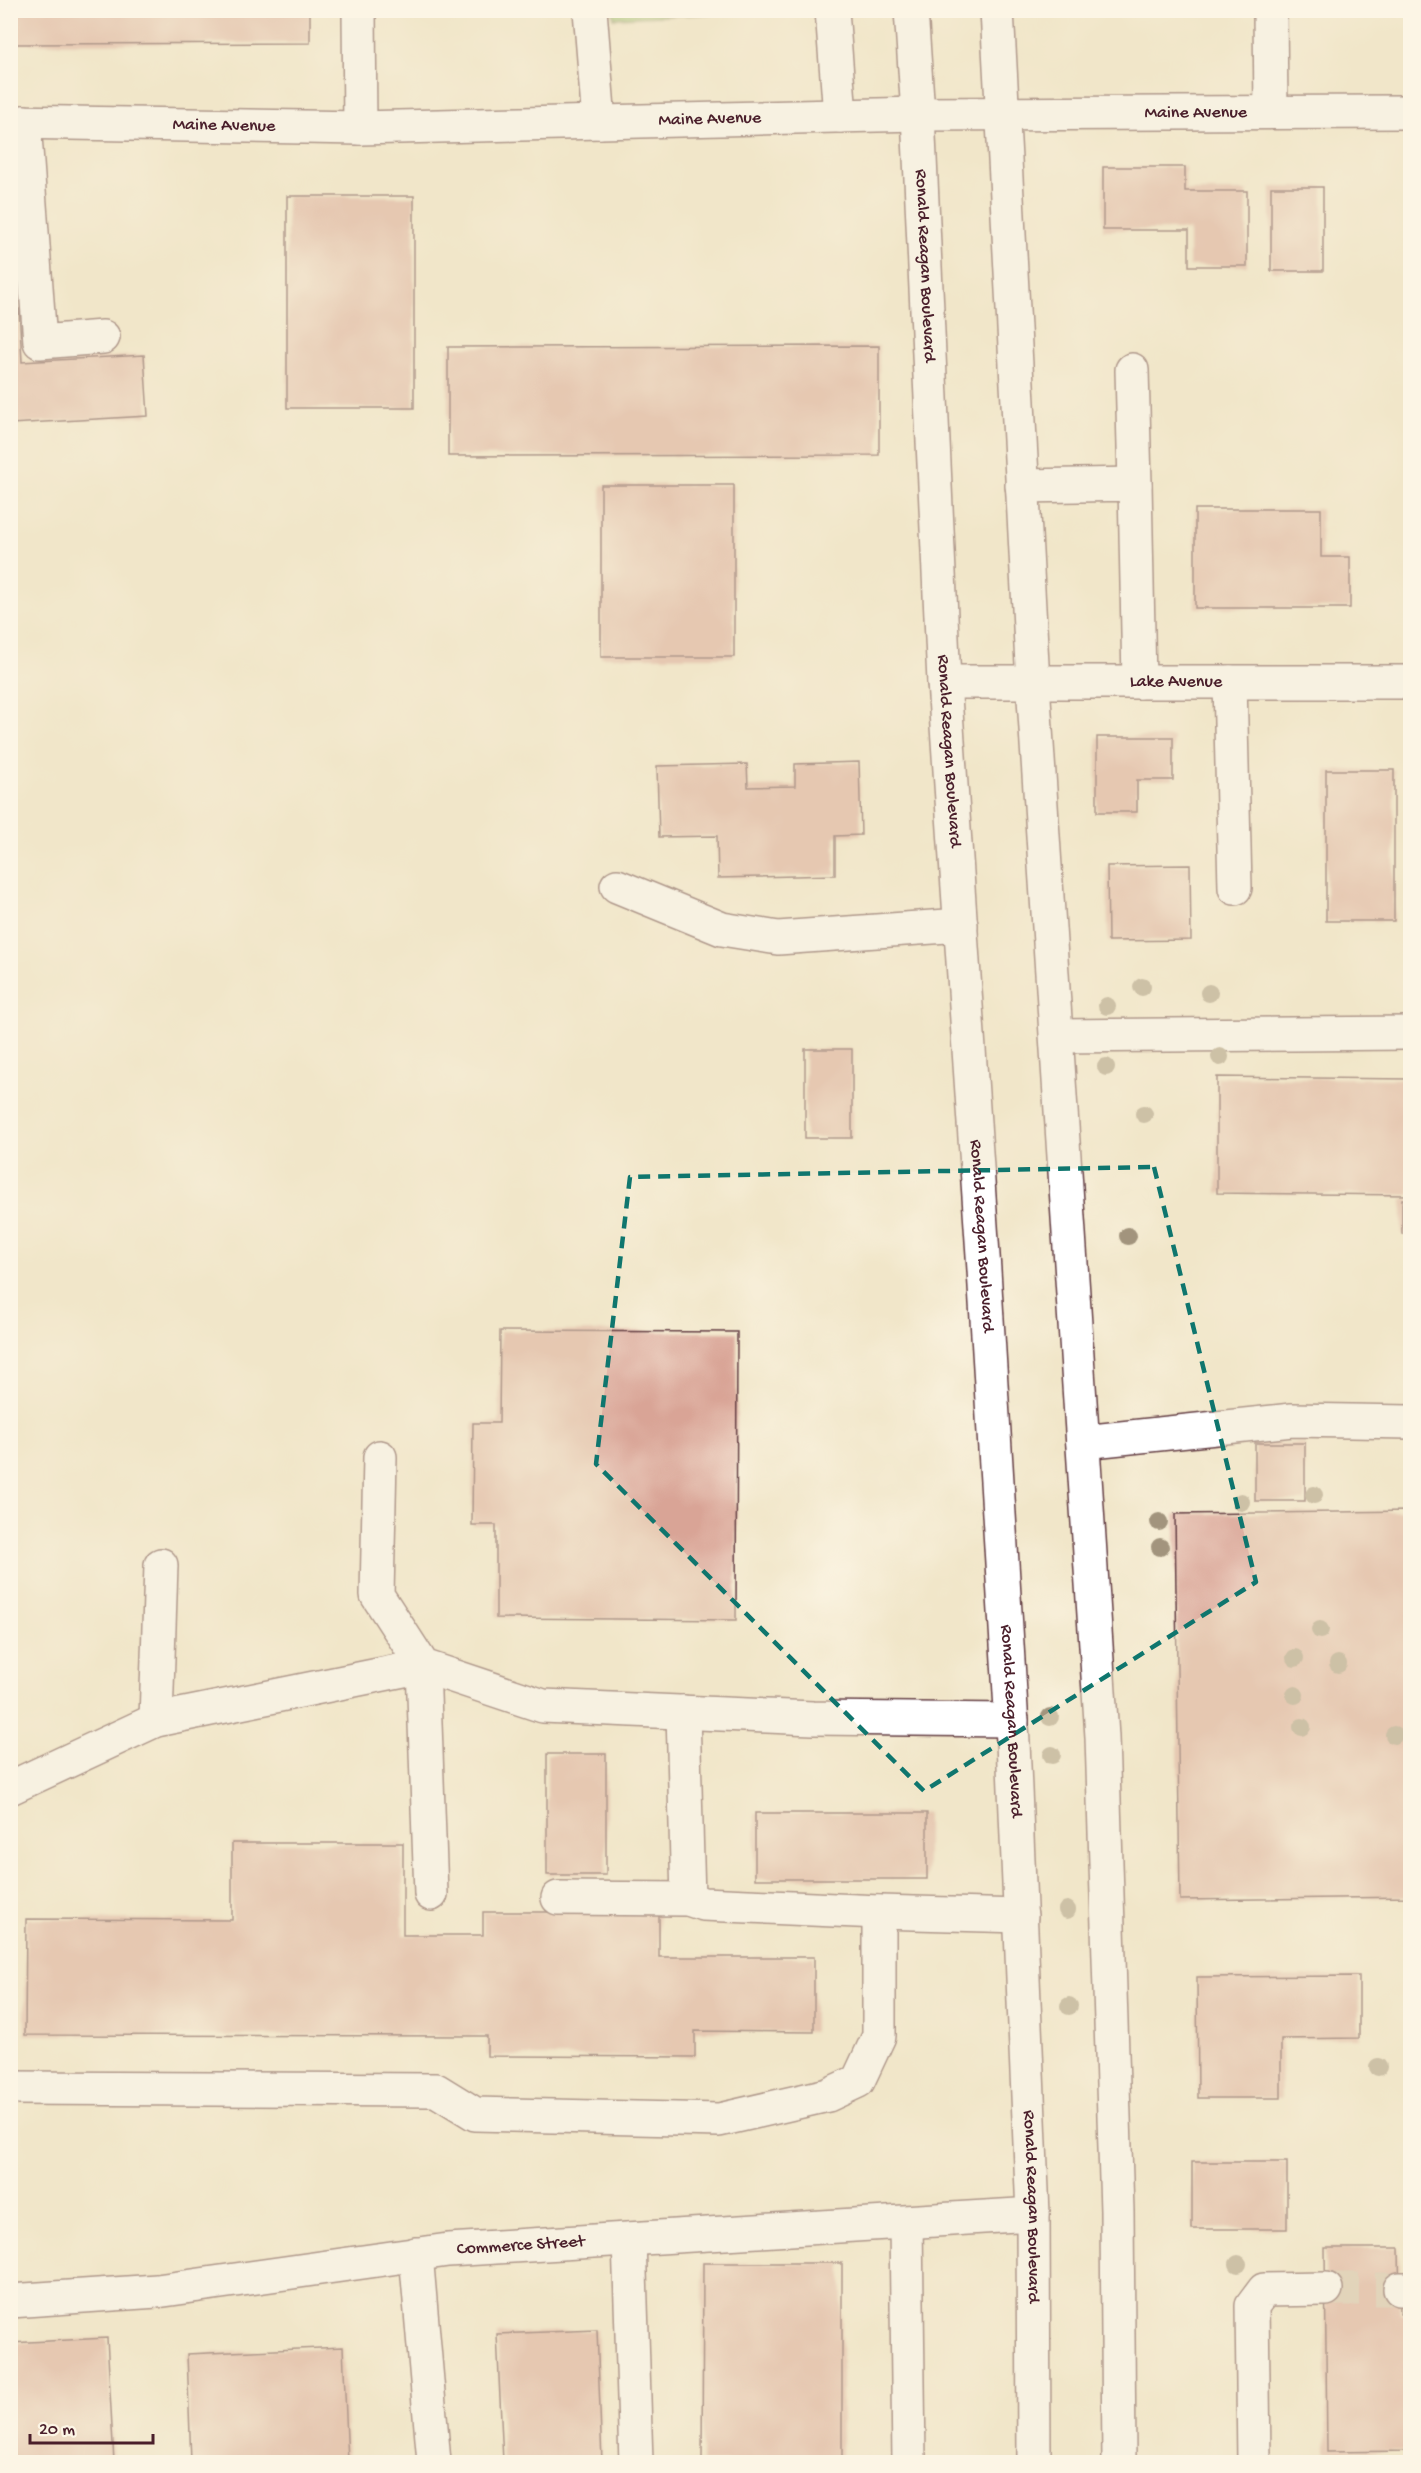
<svg xmlns="http://www.w3.org/2000/svg" width="1421" height="2473" font-family="'Gochi Hand',sans-serif">
<style>
.green{fill:#97c16d;stroke:#70704c;stroke-width:1.5}
.building{fill:#d9a496}
.lines{fill:none;stroke-linecap:round;stroke-linejoin:round}
.minor-tunnel{stroke:#d0bea9;stroke-width:33;stroke-dasharray:33 16;stroke-linecap:butt}
.minor-casing{stroke:#633d43;stroke-width:36}
.major-casing{stroke:#633d43;stroke-width:36}
.minor{stroke:#fff;stroke-width:33}
.major{stroke:#fff;stroke-width:33}
.tree{fill:#a2947d}
.marked{fill:none;stroke:#0f766e;stroke-width:4.5;stroke-dasharray:12 8;stroke-linejoin:round}
.labels{text-anchor:middle;dominant-baseline:central;stroke-width:4.5;stroke-linejoin:round;paint-order:stroke}
.street-label{font-size:18px;fill:#4a1f2b;stroke:#fcf5e5}
</style>
<rect width="100%" height="100%" fill="#fcf5e5"/>
<filter id="ink" filterUnits="userSpaceOnUse"><feTurbulence type="fractalNoise" baseFrequency=".0167" numOctaves="2"/><feDisplacementMap in="SourceGraphic" scale="12" xChannelSelector="R" yChannelSelector="G"/><feConvolveMatrix kernelMatrix="1 2 1 2 8 2 1 2 1" color-interpolation-filters="sRGB"/></filter>
<filter id="wash" filterUnits="userSpaceOnUse"><feTurbulence type="fractalNoise" baseFrequency=".008" numOctaves="4" result="noise"/><feDisplacementMap in="SourceGraphic" scale="24" xChannelSelector="R" yChannelSelector="G"/><feGaussianBlur stdDeviation="1.35" result="paint"/><feColorMatrix in="noise" values="0 0 0 0 0 0 0 0 0 0 0 0 0 0 0 0 0 1.4 0 .05"/><feComposite in="paint" operator="in"/></filter>
<g filter="url(#wash)">
<rect width="100%" height="100%" fill="#f1e6c9"/>
<!-- green -->
<path class="green" d="M613 11 775 10V11L614 18Z"/>
<g id="blocks">
<!-- building -->
<g class="building">
<path d="M10 10H310V43L10 44Z"/>
<path d="M1103 167H1185V191H1247V266H1189V230H1103Z"/>
<rect x="1271" y="187" width="52" height="84"/>
<rect x="287" y="196" width="127" height="212"/>
<path d="M19 309 22 362 144 355 148 416 10 424V310Z"/>
<path d="M879 346V455L448 456V347Z"/>
<rect x="601" y="485" width="133" height="172"/>
<path d="M1195 509H1321V557H1350V608H1195Z"/>
<path d="M1097 737H1173V780H1137V812H1097Z"/>
<path d="M859 762 861 835 835 836V875L718 878 717 836 659 837 657 766 747 764 748 787 795 786V764Z"/>
<rect x="1326" y="770" width="68" height="151"/>
<path d="M1190 865 1191 940 1108 941 1107 866Z"/>
<rect x="805" y="1049" width="47" height="89"/>
<path d="M1217 1077 1410 1079V1195L1217 1193Z"/>
<rect x="1402" y="1199" width="8" height="35"/>
<path d="M500 1331 737 1332 736 1620 496 1618V1525H472L473 1423H499Z"/>
<rect x="1255" y="1443" width="50" height="58"/>
<path d="M1410 1511V1897L1180 1900 1175 1514Z"/>
<rect x="547" y="1754" width="59" height="121"/>
<rect x="755" y="1813" width="172" height="66"/>
<path d="M232 1843H403V1935H483V1912H659V1957H814V2032L695 2031V2057L487 2056V2036L25 2035 26 1919 232 1920Z"/>
<path d="M1359 1976V2038L1281 2039V2098H1198L1197 1977Z"/>
<rect x="1192" y="2162" width="95" height="67"/>
<path d="M1325 2248H1399L1400 2314H1410V2451L1327 2452Z"/>
<path d="M703 2263H842V2462H702Z"/>
<path d="M597 2330 602 2462H503L497 2334Z"/>
<path d="M107 2338 114 2462H10V2343Z"/>
<path d="M343 2347 348 2462H191L187 2354Z"/>
</g>
</g>
</g>
<g filter="url(#ink)">
<use href="#blocks" fill-opacity="0" stroke="#633d43" stroke-width="1.5"/>
<g class="lines">
<!-- minor-tunnel -->
<path class="minor-tunnel" d="M1326 2289H1400"/>
<defs>
<g id="minor">
<path d="M359 10 360 128"/>
<path d="M590 10 599 122"/>
<path d="M832 10 840 116"/>
<path d="M1270 10 1271 112"/>
<path id="s1" d="M10 122 360 128 918 114 1410 112"/>
<path d="M24 122 40 342 103 337"/>
<path d="M1132 370 1135 484"/>
<path d="M1022 486 1135 484 1139 682"/>
<path id="s2" d="M944 682H1410"/>
<path d="M1230 682 1235 888"/>
<path d="M617 886 722 929 778 938 961 925"/>
<path d="M1057 1036 1410 1033"/>
<path d="M1083 1442 1292 1420 1410 1422"/>
<path d="M380 1457 377 1595 423 1666 543 1706 813 1718 1012 1720"/>
<path d="M683 1712 688 1899"/>
<path d="M156 1720 161 1565"/>
<path d="M10 1788 156 1720 423 1666 431 1894"/>
<path d="M558 1898 688 1899 703 1904 879 1912 1021 1916"/>
<path d="M10 2088 436 2090 475 2114 719 2120 828 2095 858 2081 879 2036V1912"/>
<path d="M906 2223 909 2462"/>
<path d="M629 2239 636 2462"/>
<path d="M416 2254 434 2462"/>
<path d="M1400 2289H1410"/>
<path id="s3" d="M10 2301 157 2291 448 2250 1033 2214"/>
<path d="M1254 2462 1252 2306 1264 2290 1326 2289"/>
</g>
<g id="major">
<path id="s4" d="M911 10 918 114 944 682 984 1270 1013 1742 1033 2214 1034 2462"/>
<path d="M997 10 1033 683 1102 1737 1117 2211 1119 2462"/>
</g>
</defs>
<!-- minor casing -->
<use href="#minor" class="minor-casing"/>
<!-- major casing -->
<use href="#major" class="major-casing"/>
<!-- minor -->
<use href="#minor" class="minor"/>
<!-- major -->
<use href="#major" class="major"/>
</g>
<!-- trees -->
<g class="tree">
<circle cx="1142" cy="987" r="9"/>
<circle cx="1209" cy="993" r="9"/>
<circle cx="1107" cy="1006" r="9"/>
<circle cx="1220" cy="1057" r="9"/>
<circle cx="1106" cy="1067" r="9"/>
<circle cx="1144" cy="1114" r="9"/>
<circle cx="1128" cy="1236" r="9"/>
<circle cx="1314" cy="1495" r="9"/>
<circle cx="1241" cy="1502" r="9"/>
<circle cx="1159" cy="1522" r="9"/>
<circle cx="1160" cy="1547" r="9"/>
<circle cx="1320" cy="1630" r="9"/>
<circle cx="1295" cy="1658" r="9"/>
<circle cx="1338" cy="1664" r="9"/>
<circle cx="1295" cy="1695" r="9"/>
<circle cx="1050" cy="1717" r="9"/>
<circle cx="1302" cy="1727" r="9"/>
<circle cx="1394" cy="1735" r="9"/>
<circle cx="1052" cy="1755" r="9"/>
<circle cx="1067" cy="1910" r="9"/>
<circle cx="1069" cy="2006" r="9"/>
<circle cx="1378" cy="2067" r="9"/>
<circle cx="1238" cy="2264" r="9"/>
</g>
</g>
<!-- marked area -->
<path d="M0 0H1421V2473H0ZM1154 1167 1256 1582 924 1791 596 1464 630 1177Z" fill="#f1e6c9" fill-opacity=".55" fill-rule="evenodd"/>
<path class="marked" d="M1154 1167 1256 1582 924 1791 596 1464 630 1177Z"/>
<g class="labels">
<!-- street labels -->
<g class="street-label">
<text stroke="none"><textPath href="#s1" startOffset="1186">Maine Avenue</textPath></text>
<text stroke="none"><textPath href="#s1" startOffset="700">Maine Avenue</textPath></text>
<text stroke="none"><textPath href="#s1" startOffset="214">Maine Avenue</textPath></text>
<text stroke="none"><textPath href="#s4" startOffset="256">Ronald Reagan Boulevard</textPath></text>
<text stroke="none"><textPath href="#s2" startOffset="232">Lake Avenue</textPath></text>
<text stroke="none"><textPath href="#s4" startOffset="742">Ronald Reagan Boulevard</textPath></text>
<text stroke="none"><textPath href="#s4" startOffset="1228">Ronald Reagan Boulevard</textPath></text>
<text stroke="none"><textPath href="#s4" startOffset="1714">Ronald Reagan Boulevard</textPath></text>
<text stroke="none"><textPath href="#s4" startOffset="2200">Ronald Reagan Boulevard</textPath></text>
<text stroke="none"><textPath href="#s3" startOffset="514">Commerce Street</textPath></text>
</g>
</g>
<!-- margin -->
<rect width="1421" height="2473" fill="none" stroke="#fcf5e5" stroke-width="36"/>
<!-- scale -->
<path d="M30 2434v9h123v-9" fill="none" stroke="#4a1f2b" stroke-width="3"/>
<text x="39" y="2434" font-size="18" fill="#4a1f2b" stroke="#fcf5e5" stroke-width="4.5" paint-order="stroke">20 m</text>
</svg>
